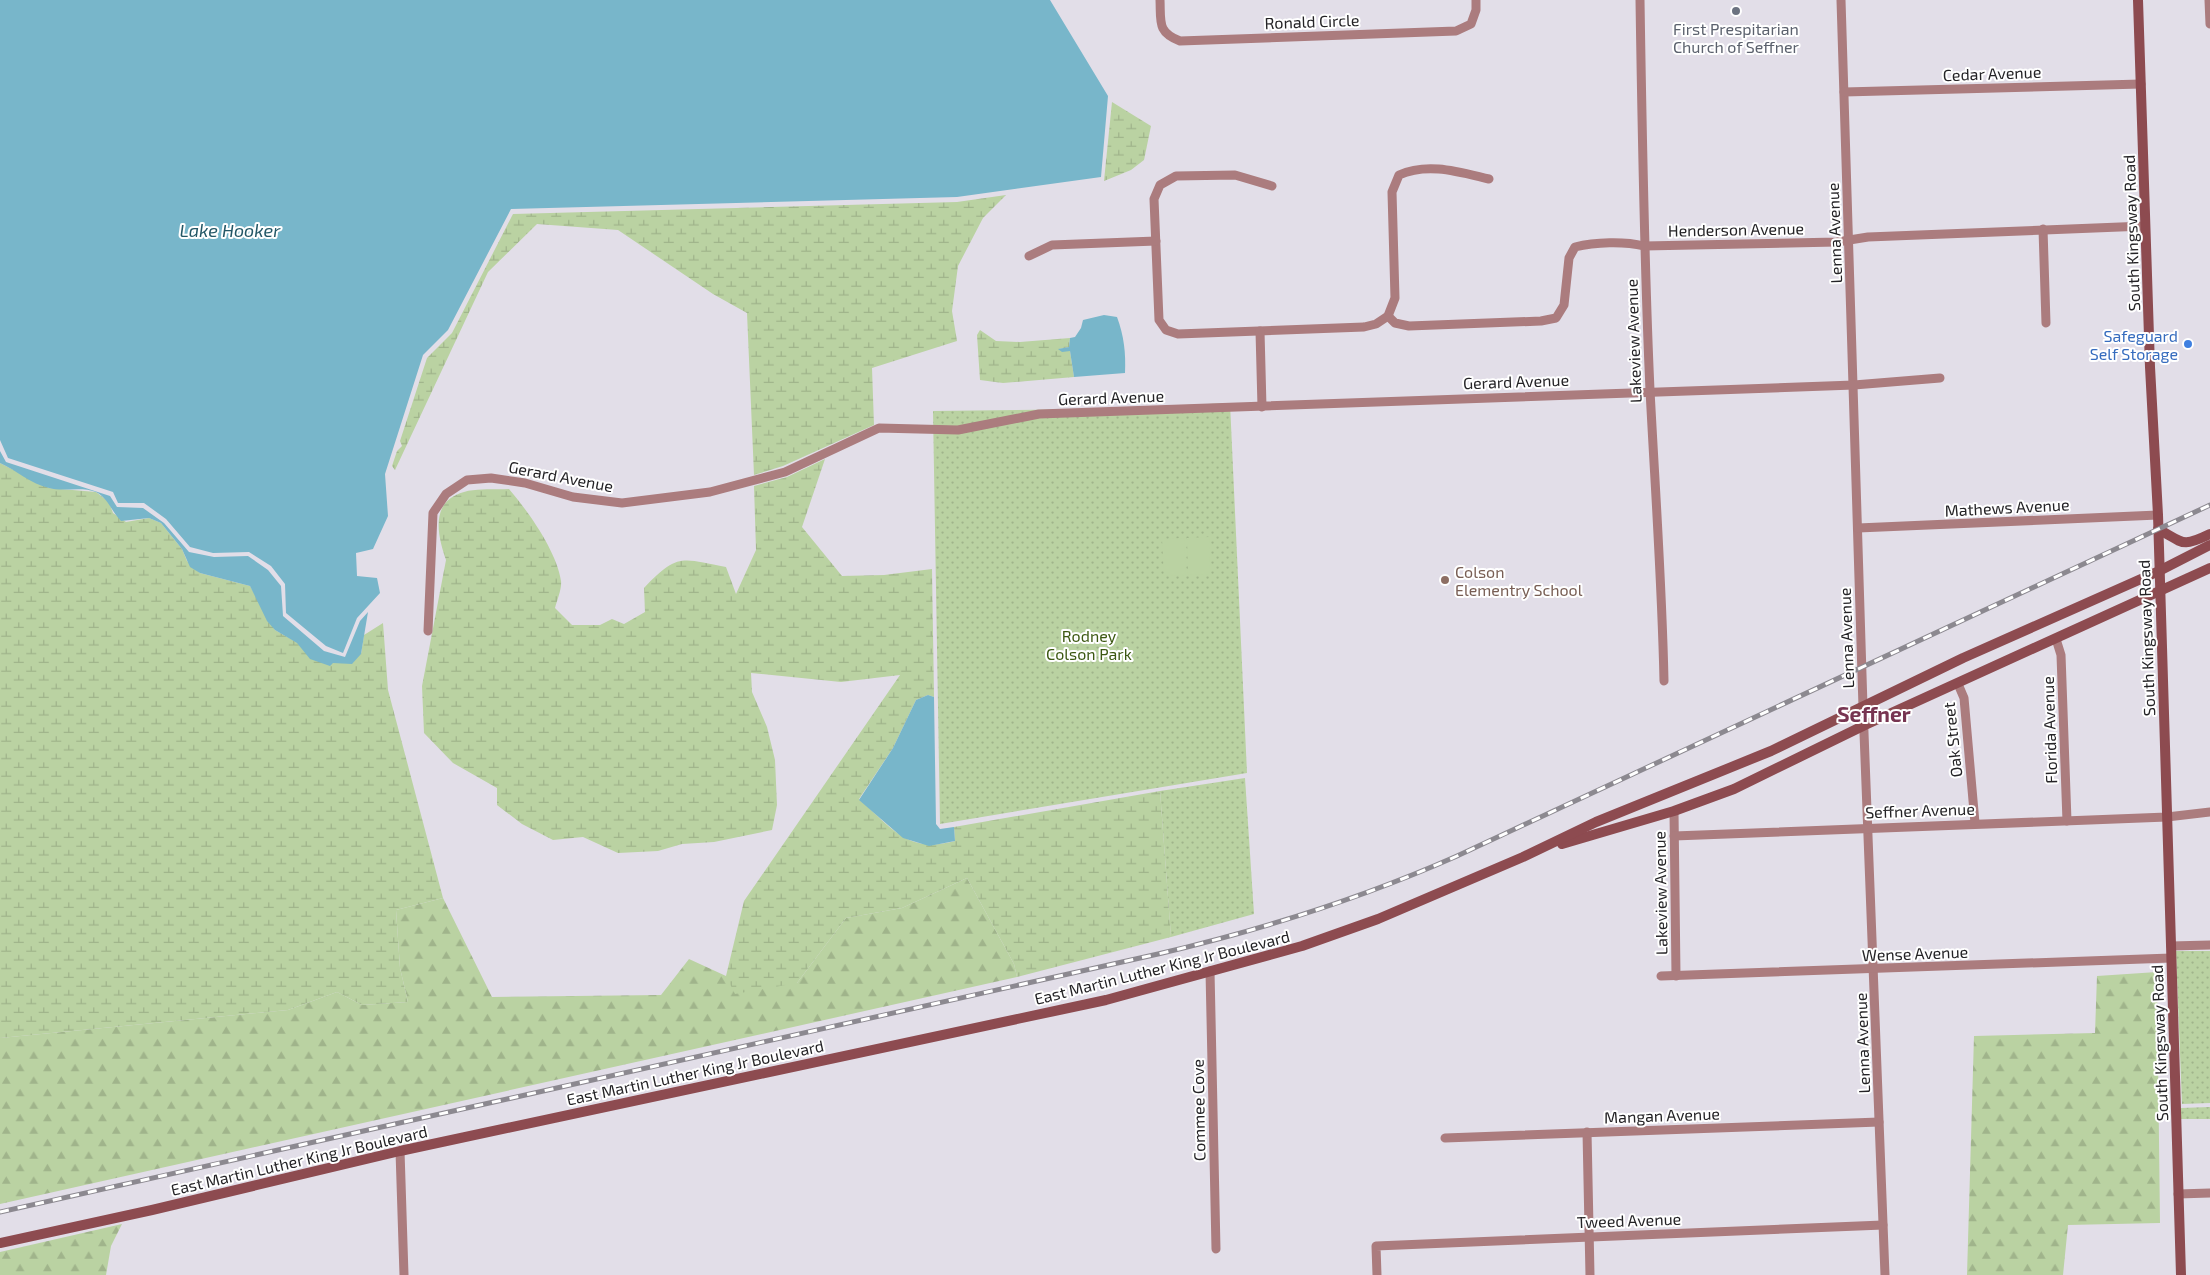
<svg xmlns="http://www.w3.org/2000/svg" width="2210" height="1275" font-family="'Exo 2',sans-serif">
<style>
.grass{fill:url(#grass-dots)}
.forest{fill:url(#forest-firs)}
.wetland{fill:url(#wetland-marsh)}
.garden{fill:#bad2a2}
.water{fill:#78b6ca}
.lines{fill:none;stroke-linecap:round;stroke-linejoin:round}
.street{stroke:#ab7c7e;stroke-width:9}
.secondary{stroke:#8d4b50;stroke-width:10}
.rail-casing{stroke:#8c8990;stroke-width:5}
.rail{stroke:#fff;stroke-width:3;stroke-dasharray:9;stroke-linecap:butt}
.worship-dot{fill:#6b7280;stroke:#fff;stroke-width:2}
.shop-dot{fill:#3f7fe0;stroke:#fff;stroke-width:2}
.education-dot{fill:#8d6e63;stroke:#fff;stroke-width:2}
.labels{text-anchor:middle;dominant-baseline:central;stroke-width:4;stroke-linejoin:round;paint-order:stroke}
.street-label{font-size:16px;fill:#242326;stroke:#fff}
.worship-label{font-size:16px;fill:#5b616d;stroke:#fff}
.shop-label{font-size:16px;fill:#366cbe;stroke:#fff;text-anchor:end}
.education-label{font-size:16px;fill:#785e54;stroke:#fff;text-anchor:start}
.park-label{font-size:16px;fill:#3c5812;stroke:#fff}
.water-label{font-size:18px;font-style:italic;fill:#235766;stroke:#fff}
.district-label{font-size:21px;font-weight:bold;fill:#773451;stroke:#fff}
</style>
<defs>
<pattern id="grass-dots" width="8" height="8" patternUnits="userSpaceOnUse" patternTransform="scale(1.25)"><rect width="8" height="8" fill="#bad2a2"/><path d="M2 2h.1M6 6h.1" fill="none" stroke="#a0b48b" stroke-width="1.8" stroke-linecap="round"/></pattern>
<pattern id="forest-firs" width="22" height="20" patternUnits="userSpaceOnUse" patternTransform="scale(1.25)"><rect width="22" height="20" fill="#bad2a2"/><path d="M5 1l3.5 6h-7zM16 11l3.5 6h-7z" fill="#a0b48b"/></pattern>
<pattern id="wetland-marsh" width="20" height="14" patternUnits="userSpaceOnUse" patternTransform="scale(1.25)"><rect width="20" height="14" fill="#bad2a2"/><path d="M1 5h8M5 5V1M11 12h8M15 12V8" fill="none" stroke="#a0b48b"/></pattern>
</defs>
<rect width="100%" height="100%" fill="#e2dee8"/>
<!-- grass -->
<g class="grass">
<path d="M1230 403 1247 773 940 824 933 411 1093 409Z"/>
<path d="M1245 778 1254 914 1171 937 1160 791Z"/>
<path d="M2176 951H2210V1103L2182 1104Z"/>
<path d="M2210 1107V1119H2181V1108Z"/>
</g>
<!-- forest -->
<g class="forest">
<path d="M967 878 1014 964 1017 977 0 1204V1038L288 1010 337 992 362 1005 408 1002 400 968 396 910 443 898 492 997 661 995 689 959 726 976 797 983 846 918 902 908Z"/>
<path d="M2157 972 2160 1223 2068 1225 2063 1275H1967L1974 1036 2095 1033 2097 976Z"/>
<path d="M122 1224 111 1246 106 1275H0V1252Z"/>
</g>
<!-- wetland -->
<g class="wetland">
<path d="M1112 102 1151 126 1144 160 1131 170 1104 181Z"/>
<path d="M1006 195 983 218 958 266 952 311 957 341 872 368 874 425 783 466 754 475 747 313 713 294 618 230 537 224 488 272 395 470 392 466 397 451 402 446 400 441 427 358 452 333 513 214 957 202Z"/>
<path d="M980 330 996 341 1020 342 1070 338 1069 347 1059 349 1070 351 1074 377 1003 383 980 380 977 335Z"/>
<path d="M825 459 802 527 842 576 884 575 932 569 934 697 928 695 916 700 893 748 859 799C892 828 907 854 955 841L954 827 1160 791 1171 937 1017 977 1014 964 967 878 902 908 846 918 797 983 735 994 726 976 744 901 900 675 841 682 751 673 752 692 767 727 775 760 777 805 772 830 714 842 682 844 658 851 618 853 583 837 553 840 522 824 497 805V788L453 763 424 733 422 686 446 560C439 540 430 507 456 495 471 487 493 490 509 489 528 511 557 552 561 581 562 589 557 600 555 608L572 625H600L612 619 624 624 645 612 644 588C677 553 681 558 726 567L736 594 756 550 754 486 787 477Z"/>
<path d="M0 463 49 488 96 492 109 502 113 513 126 522 149 518 161 523 182 549 187 561 200 573 250 586 275 630 333 663 361 654 364 635 383 623 388 690 443 898 396 910 400 968 408 1002 362 1005 337 992 288 1010 0 1038Z"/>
</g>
<!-- garden -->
<g class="garden">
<path d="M1209 537 1210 574 1188 575 1187 538Z"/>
<path d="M1184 538 1186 575 1164 576 1162 539Z"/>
</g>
<!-- water -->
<g class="water">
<path d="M0 0H1050L1108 96 1101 177 957 197 511 209 448 330 423 355 385 474 388 516 373 549 356 553 357 576 377 578 380 593 357 618 343 653 326 646 286 613 285 584 271 566 249 552 213 553 190 547 166 519 144 503H118L113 492 8 458 0 440Z"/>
<path d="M1104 315 1117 317C1124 336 1126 353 1125 373L1074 377 1070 351 1062 352 1058 349 1069 347 1070 338 1075 337 1081 328 1083 320Z"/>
<path d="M0 451 6 462 110 496 117 507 143 508 164 523 189 552 214 557 248 556 268 570 281 586 283 616 324 651 345 657 360 621 368 612 361 654 352 664 333 663 330 666 310 659 297 643 275 630 267 621 250 586 200 573 190 567 182 549 161 523 149 518 121 521C111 511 109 499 96 492 82 486 63 492 49 488 31 484 16 470 0 463Z"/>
<path d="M928 695 934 697 936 824 940 829 954 827 955 841 929 846 903 838 859 800 893 748 916 700Z"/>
</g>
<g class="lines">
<!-- street -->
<g class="street">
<path d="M1160 0C1161 22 1157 32 1180 41L1456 31 1471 24 1476 10V0"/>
<path d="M1640 0C1642 130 1644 260 1650 390 1655 487 1662 583 1664 681"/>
<path d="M1841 0 1863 707 1885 1275"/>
<path d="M2209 0 2210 24"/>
<path d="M1844 92 2141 84"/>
<path d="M1272 186 1235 175 1176 176 1160 185 1154 199 1159 320 1166 330 1178 334 1364 327 1376 324 1388 316 1395 298 1392 192 1399 175C1428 162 1459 172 1489 179"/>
<path d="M2043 229 2046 323"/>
<path d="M1029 256 1052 245 1156 241"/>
<path d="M1388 316 1395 323 1409 326 1541 321 1556 318 1564 305 1569 258 1575 247C1595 242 1624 241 1644 246L1837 242 1868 237 2145 226"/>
<path d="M1260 331 1262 407"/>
<path d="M1858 528 2158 515"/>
<path d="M428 631 433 513 446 494 467 480 491 478 525 483 573 497 622 503 710 492 785 472 879 428 958 430 1039 414 1854 385 1940 378"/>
<path d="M2056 639 2061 655 2067 821"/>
<path d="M1958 684 1964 698 1975 823"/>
<path d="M1674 811 1676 976"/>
<path d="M1674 836 2167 817 2210 812"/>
<path d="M2171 946 2210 945"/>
<path d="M1210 971 1216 1249"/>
<path d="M1661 976 2171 958"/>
<path d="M1587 1132 1590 1275"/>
<path d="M1445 1138 1879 1122"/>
<path d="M400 1151 404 1275"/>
<path d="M2178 1194 2210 1193"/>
<path d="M1377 1275 1376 1246 1883 1225"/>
</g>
<!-- secondary -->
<g class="secondary">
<path d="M2138 0 2150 367 2158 515 2181 1275"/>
<path d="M2158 529C2184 543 2181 548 2210 534"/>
<path d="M1562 844 1674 811 1734 789 1865 725 2210 568"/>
<path d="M0 1243 152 1210 400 1151 1106 1000 1302 946 1378 919 1523 857 1596 822 1771 751 1963 658 2159 571 2210 545"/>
</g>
<defs>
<path id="rail" d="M0 1212 1158 954C1261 930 1360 899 1457 856L2210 505"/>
</defs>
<!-- rail casing -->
<use href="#rail" class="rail-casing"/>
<!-- rail -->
<use href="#rail" class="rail"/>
</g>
<!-- markers -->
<circle class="worship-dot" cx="1736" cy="11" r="5"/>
<circle class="shop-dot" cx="2188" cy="344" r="5"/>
<circle class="education-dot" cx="1445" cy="580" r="5"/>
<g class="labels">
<!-- street labels -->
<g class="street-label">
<text transform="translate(1312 21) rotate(-2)">Ronald Circle</text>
<text transform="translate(1992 73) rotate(-2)">Cedar Avenue</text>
<text transform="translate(1736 229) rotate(-1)">Henderson Avenue</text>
<text transform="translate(1834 233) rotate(-92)">Lenna Avenue</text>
<text transform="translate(2131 233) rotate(-92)">South Kingsway Road</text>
<text transform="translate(1633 341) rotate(-92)">Lakeview Avenue</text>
<text transform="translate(1516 381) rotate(-2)">Gerard Avenue</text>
<text transform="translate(1111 397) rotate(-2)">Gerard Avenue</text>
<text transform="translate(561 476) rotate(11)">Gerard Avenue</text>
<text transform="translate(2007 507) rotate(-3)">Mathews Avenue</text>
<text transform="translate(1846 638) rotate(-92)">Lenna Avenue</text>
<text transform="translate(2146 638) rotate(-92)">South Kingsway Road</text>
<text transform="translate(2049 730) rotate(-92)">Florida Avenue</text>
<text transform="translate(1952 740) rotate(-96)">Oak Street</text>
<text transform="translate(1920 810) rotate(-2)">Seffner Avenue</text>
<text transform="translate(1660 893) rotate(-91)">Lakeview Avenue</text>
<text transform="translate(1915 953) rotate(-2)">Wense Avenue</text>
<text transform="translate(1162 967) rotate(-14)">East Martin Luther King Jr Boulevard</text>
<text transform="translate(1862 1043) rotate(-92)">Lenna Avenue</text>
<text transform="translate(2159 1043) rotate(-92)">South Kingsway Road</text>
<text transform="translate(695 1072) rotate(-12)">East Martin Luther King Jr Boulevard</text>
<text transform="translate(1198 1110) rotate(-91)">Commee Cove</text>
<text transform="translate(1662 1115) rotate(-2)">Mangan Avenue</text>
<text transform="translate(299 1160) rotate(-13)">East Martin Luther King Jr Boulevard</text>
<text transform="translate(1629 1220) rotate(-2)">Tweed Avenue</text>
</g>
<!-- worship labels -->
<g class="worship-label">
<text x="1736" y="28">First Prespitarian<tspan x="1736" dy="18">Church of Seffner</tspan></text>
</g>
<!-- shop labels -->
<g class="shop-label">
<text x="2178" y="335">Safeguard<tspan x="2178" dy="18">Self Storage</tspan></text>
</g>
<!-- education labels -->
<g class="education-label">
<text x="1455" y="571">Colson<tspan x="1455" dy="18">Elementry School</tspan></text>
</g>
<!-- park labels -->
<g class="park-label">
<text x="1089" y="635">Rodney<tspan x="1089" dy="18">Colson Park</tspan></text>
</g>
<!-- water labels -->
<g class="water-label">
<text x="230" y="230">Lake Hooker</text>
</g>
<!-- district labels -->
<g class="district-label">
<text x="1874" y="713">Seffner</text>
</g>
</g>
</svg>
